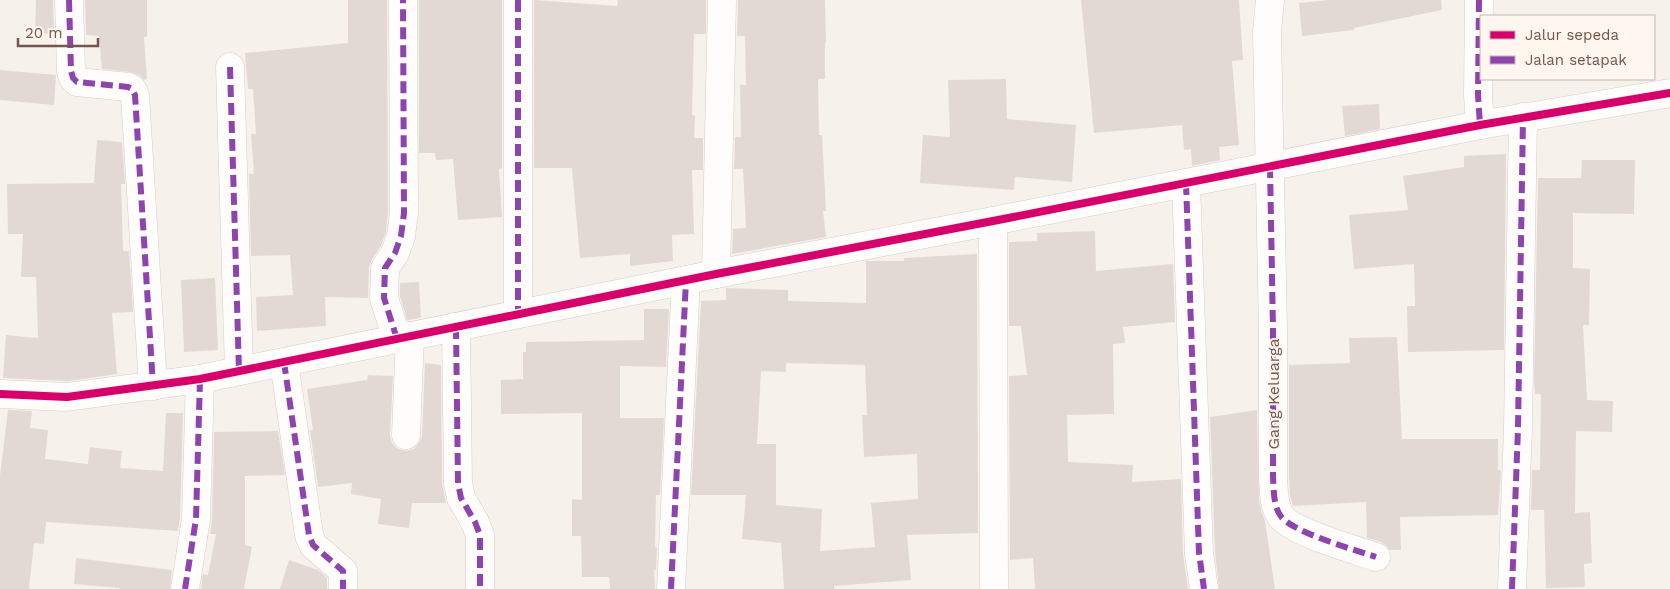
<svg xmlns="http://www.w3.org/2000/svg" width="1670" height="589" font-family="'Work Sans',sans-serif">
<style>
.building{fill:#e3d9d4;fill-rule:evenodd}
.lines{fill:none;stroke-linecap:round;stroke-linejoin:round}
.minor-casing{stroke:#d6cdc9;stroke-width:29}
.minor{stroke:#fefdfc;stroke-width:28}
.quiet{stroke:#8e44ad;stroke-width:6;stroke-dasharray:12 6;stroke-linecap:butt}
.cycleway-casing{stroke:#fef6ef;stroke-width:11}
.cycleway{stroke:#d6006c;stroke-width:8}
.labels{text-anchor:middle;dominant-baseline:central;stroke-width:4;stroke-linejoin:round;paint-order:stroke}
.street-label{font-size:16px;fill:#74564e;stroke:#fef6ef}
</style>
<rect width="100%" height="100%" fill="#f7f1ec"/>
<!-- building -->
<g class="building">
<path d="M36 0H53L54 34 35 33Z"/>
<path d="M85 0H147V37H144L147 79 144 80 139 75 130 72 102 69 99 36 86 35Z"/>
<path d="M348 0H387L388 212 386 232 381 246 372 259 369 267 368 298 325 297 326 326 257 331 256 297 293 295 290 255 251 256 249 174H254L251 134H256L253 89H248L245 53 348 43Z"/>
<path d="M419 0H502V168L499 169 502 217 458 220 453 159 436 160 435 153H419Z"/>
<path d="M534 0 617 6 618 0H706V34H694L692 115 695 116 694 138H703V170H692L694 234 672 235 673 261 630 266V254L580 258 572 168H534Z"/>
<path d="M738 0H825L826 43H825V79H818L819 135H822L826 211H823L826 237 732 254 733 229 746 228 743 169H734L735 137H741L740 85H746L745 36H737Z"/>
<path d="M1081 0H1239L1243 60 1232 61 1239 145 1219 147 1220 160 1192 166 1191 149 1184 150 1182 125 1094 133Z"/>
<path d="M1329 0H1441L1442 10 1354 28V30L1302 36 1299 3Z"/>
<path d="M0 70 56 75 54 105 0 100Z"/>
<path d="M1006 79 1007 119 1076 125 1072 182 1015 177 1014 190 920 183 923 135 950 137 948 80Z"/>
<path d="M1379 104 1380 129 1345 136 1342 106Z"/>
<path d="M97 140 122 142 125 184H121L123 251H129L133 312 112 313 117 374 69 381 3 378 6 335 38 338 36 277H21L23 234H8L7 184 94 183Z"/>
<path d="M1506 154 1504 350 1408 352 1407 306H1415L1414 264 1354 269 1349 215 1408 210 1403 176 1464 167V156Z"/>
<path d="M1582 160H1635L1634 214 1573 213V268L1590 269 1589 325H1583L1587 400 1613 401 1612 432 1576 431 1575 513 1590 512 1592 563 1584 564 1585 587 1546 588 1544 510H1531L1532 470H1540L1541 394H1535L1534 381 1538 178H1581Z"/>
<path d="M1095 231 1096 271 1173 264 1175 322 1123 327 1125 343 1113 344 1114 414 1067 415 1068 462 1133 465 1132 482 1181 479 1183 554 1188 589H1035L1033 558 1010 560 1009 376 1027 375 1021 326H1009V242L1037 241V233Z"/>
<path d="M977 254 978 533 907 535 911 580 834 586V589H784L781 543 742 539 746 495H691L701 301 726 300V288L788 290V301L866 303V261H904V258ZM786 363 865 365 867 415H862L864 457 917 454 918 499 871 503 875 547 820 551 822 509 776 505V444H757L761 371 786 372Z"/>
<path d="M215 278 218 350 184 352 181 280Z"/>
<path d="M419 282 421 318 407 320 400 296V283Z"/>
<path d="M644 309H669L666 367 620 366V418H664L660 495H656L655 547 657 548 656 570H654L655 589H610L609 577H582L581 536H572V499L582 500V413L501 414V380L523 379V352H526V342L644 340Z"/>
<path d="M1397 337 1402 439H1498V470H1501L1498 515 1400 517 1401 550H1389L1387 546 1381 542 1367 538 1366 502 1293 506 1290 495 1289 477V365L1350 363 1349 338Z"/>
<path d="M425 363 441 365 442 483 446 503H412L409 528 378 524 381 499 351 494 352 483 318 487 310 430H313L307 389 367 380 368 375 393 376 390 435 392 443 397 448 406 451 414 449 419 443 422 436Z"/>
<path d="M8 410 32 411 30 428 48 430 45 459 88 464 90 447 122 451 120 468 163 471 166 413H183L180 518 178 531 46 522 44 544 34 543 29 589H0V475Z"/>
<path d="M1257 410 1259 498 1261 510 1265 521 1275 589H1219L1215 552 1210 417Z"/>
<path d="M278 431 285 475 245 476V545L252 547 244 589H201L203 574 208 575 216 534H210L212 520 214 432Z"/>
<path d="M76 558 172 570 170 589H119L120 588 74 584Z"/>
<path d="M289 560 318 570 327 578V589H280Z"/>
</g>
<g class="lines">
<defs>
<g id="minor">
<path d="M69 0 71 71 73 78 77 82 128 87 132 89 135 95 153 386"/>
<path d="M518 0V313"/>
<path d="M1270 0 1267 32 1273 330V477C1274 490 1273 504 1280 515 1290 532 1356 550 1376 557"/>
<path d="M1479 0 1478 95 1480 125"/>
<path d="M230 67 239 371"/>
<path d="M1186 183 1199 553 1204 589"/>
<path d="M993 221 994 589"/>
<path d="M716 274 722 0"/>
<path d="M456 327 458 483 461 498 475 522 480 535V589"/>
<path d="M397 339 384 298 385 268 395 253 401 236 404 213 403 0"/>
<path d="M284 362 309 535 313 545 343 571V589"/>
<path d="M0 394 67 397 200 379 716 274 993 221 1480 125 1670 93"/>
<path d="M406 435 410 336"/>
<path d="M185 589 196 519 200 379"/>
<path d="M671 589 686 280"/>
<path d="M1512 589 1518 428 1523 117"/>
</g>
</defs>
<!-- minor casing -->
<use href="#minor" class="minor-casing"/>
<!-- minor -->
<use href="#minor" class="minor"/>
<!-- quiet -->
<g class="quiet">
<path d="M69 0 71 71 73 78 77 82 128 87 132 89 135 95 153 386"/>
<path d="M518 0V313"/>
<path d="M1479 0 1478 95 1480 125"/>
<path d="M230 67 239 371"/>
<path d="M1270 166 1273 330V477C1274 490 1273 504 1280 515 1290 532 1356 550 1376 557"/>
<path d="M1186 183 1199 553 1204 589"/>
<path d="M456 327 458 483 461 498 475 522 480 535V589"/>
<path d="M397 339 384 298 385 268 395 253 401 236 404 213 403 0"/>
<path d="M284 362 309 535 313 545 343 571V589"/>
<path d="M185 589 196 519 200 379"/>
<path d="M671 589 686 280"/>
<path d="M1512 589 1518 428 1523 117"/>
</g>
<defs>
<path id="cycleway" d="M0 394 67 397 200 379 716 274 993 221 1480 125 1670 93"/>
</defs>
<!-- cycleway casing -->
<use href="#cycleway" class="cycleway-casing"/>
<!-- cycleway -->
<use href="#cycleway" class="cycleway"/>
</g>
<g class="labels">
<!-- street labels -->
<g class="street-label">
<text transform="translate(1273 394) rotate(-90)">Gang Keluarga</text>
</g>
</g>
<!-- legend -->
<rect x="1480" y="15" width="175" height="65" fill="#fef6ef" stroke="#c7b6af"/>
<rect x="1490" y="31" width="25" height="8" fill="#d6006c" stroke="#c7b6af"/>
<text x="1525" y="40" font-size="15" fill="#74564e">Jalur sepeda</text>
<rect x="1490" y="56" width="25" height="8" fill="#8e44ad" stroke="#c7b6af"/>
<text x="1525" y="65" font-size="15" fill="#74564e">Jalan setapak</text>
<!-- scale -->
<path d="M18 38v8h80v-8" fill="none" stroke="#74564e" stroke-width="2.5"/>
<text x="25" y="38" font-size="15" fill="#74564e" stroke="#fef6ef" stroke-width="4" paint-order="stroke">20 m</text>
</svg>
